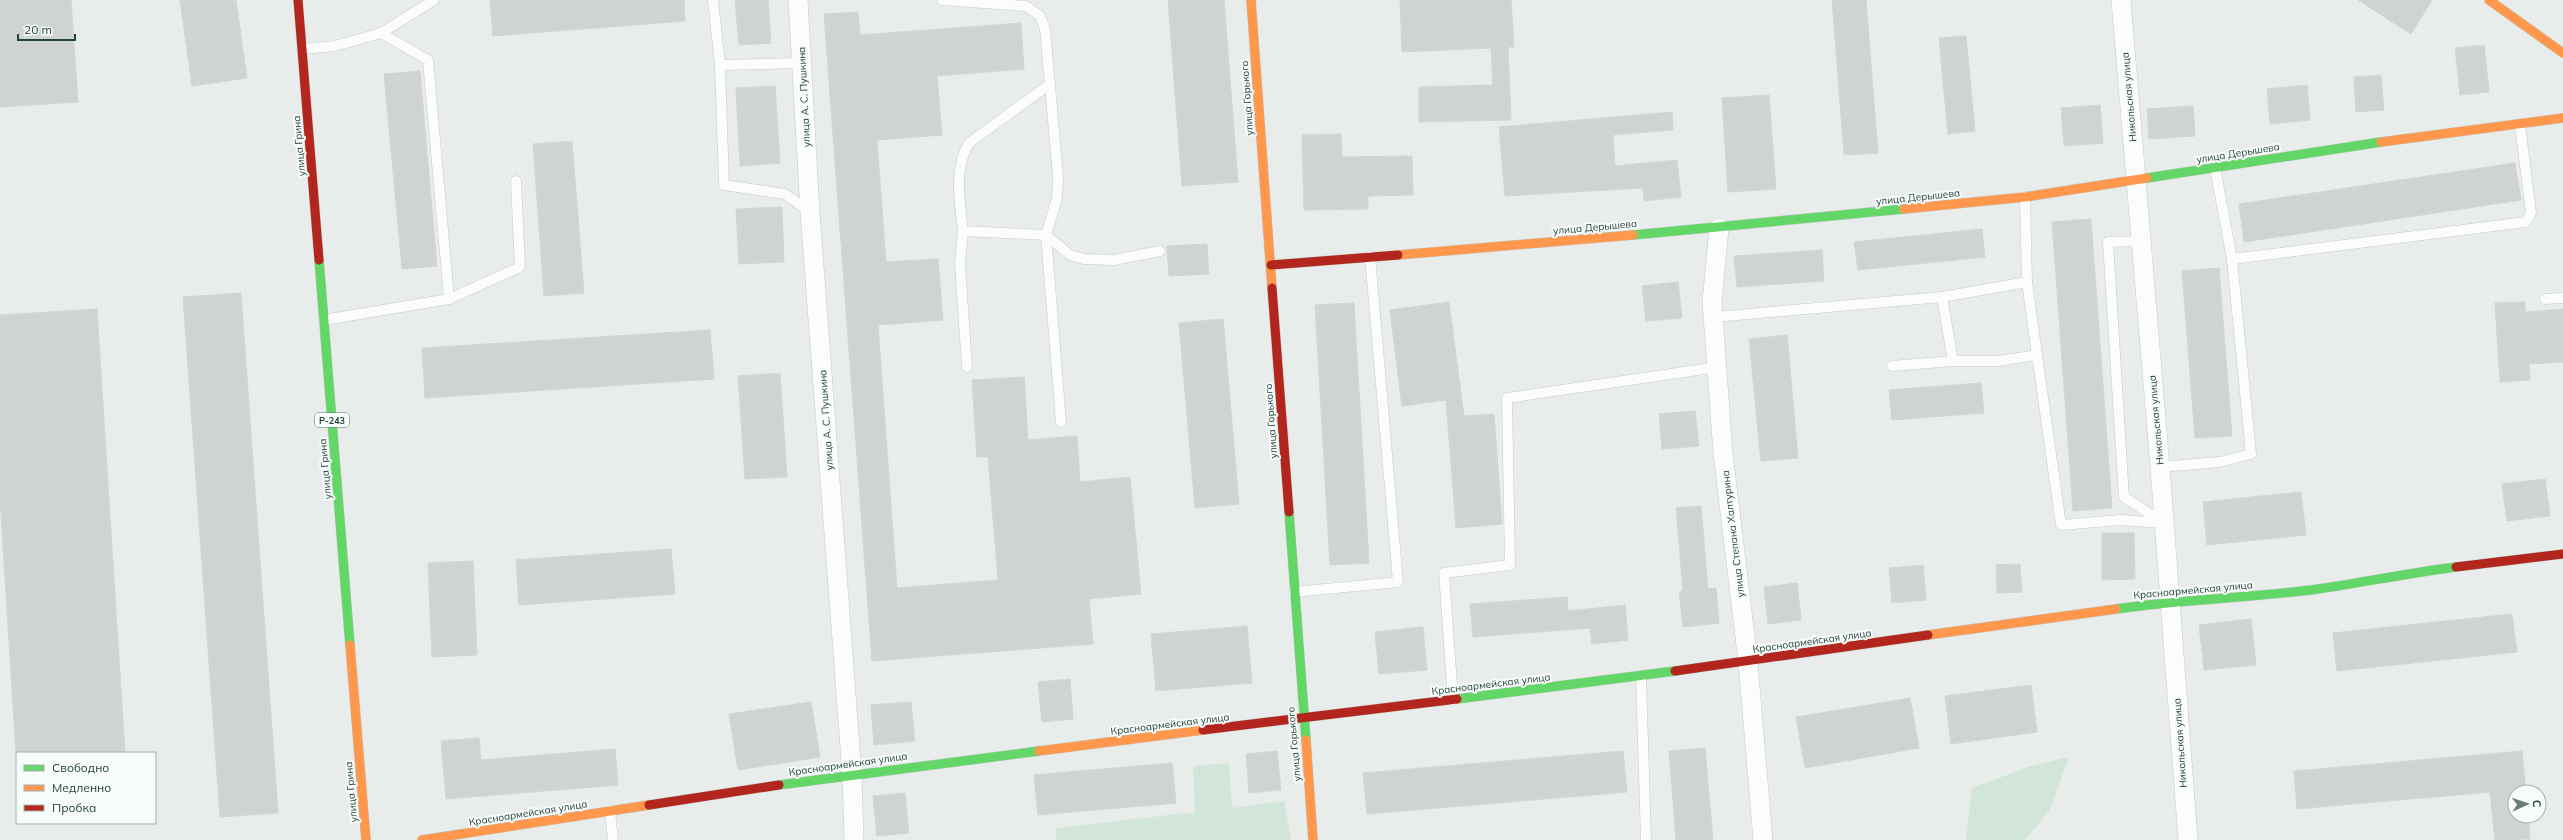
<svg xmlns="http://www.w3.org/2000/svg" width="2563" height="840" font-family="Mulish,sans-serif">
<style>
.green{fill:#d1e6d8}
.building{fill:#cfd4d2;stroke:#d1d6d4}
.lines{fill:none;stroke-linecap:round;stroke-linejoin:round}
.lane-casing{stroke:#c5cac8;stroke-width:11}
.street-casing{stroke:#c5cac8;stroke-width:20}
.fast-casing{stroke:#c3cbc8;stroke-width:10}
.slow-casing{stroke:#c3cbc8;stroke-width:10}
.jam-casing{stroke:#c3cbc8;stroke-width:10}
.lane{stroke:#fcfcfc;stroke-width:10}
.street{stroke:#fcfcfc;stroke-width:19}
.fast{stroke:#63d668;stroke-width:9}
.slow{stroke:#ff974d;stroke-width:9}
.jam{stroke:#b3261e;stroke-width:9}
.labels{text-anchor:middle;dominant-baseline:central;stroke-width:4;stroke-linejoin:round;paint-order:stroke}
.shield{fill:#f7fbf9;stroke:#637a73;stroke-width:1}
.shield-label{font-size:9px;font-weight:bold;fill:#24423a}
.street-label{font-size:10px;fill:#24423a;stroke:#f7fbf9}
</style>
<rect width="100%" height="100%" fill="#e8edeb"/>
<!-- green -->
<g class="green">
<path d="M2069 757 2050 810 2025 840H1966L1972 788 2028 767Z"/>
<path d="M1229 763 1232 808 1284 801 1291 840H1056V828L1195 812 1193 766Z"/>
</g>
<!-- building -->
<g class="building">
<path d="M0 0H71L78 102 0 107Z"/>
<path d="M180 0H236L247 78 192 86Z"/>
<path d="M490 0H684L685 21 493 36Z"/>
<path d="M735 0H768L771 43 739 45Z"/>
<path d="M1168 0H1224L1238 182 1182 186Z"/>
<path d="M1400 0H1511L1514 47H1508L1511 120 1419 122V87L1493 85 1491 48 1402 52Z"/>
<path d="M1832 0H1866L1878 153 1844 155Z"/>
<path d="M2358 0H2432L2411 34Z"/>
<path d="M858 12 860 35 1021 23 1024 69 937 76 942 135 877 140 886 262 938 259 943 320 878 325 897 588 998 580 988 457H977L972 380 1024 377 1028 440 1077 436 1080 482 1130 477 1141 594 1089 599 1093 644 872 661 824 14Z"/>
<path d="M1966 36 1975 131 1948 134 1939 38Z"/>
<path d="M2484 45 2489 92 2460 95 2455 48Z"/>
<path d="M420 71 437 266 402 269 384 74Z"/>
<path d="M2381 75 2384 110 2356 112 2354 77Z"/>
<path d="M2307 85 2310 120 2270 124 2267 89Z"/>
<path d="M775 86 780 163 740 166 736 88Z"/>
<path d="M1769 95 1776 189 1728 192 1722 98Z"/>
<path d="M2100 105 2103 143 2064 146 2061 108Z"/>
<path d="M2193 106 2195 136 2149 139 2147 109Z"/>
<path d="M1672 112 1673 130 1613 135 1615 166 1677 160 1681 197 1644 201 1643 188 1505 196 1499 127Z"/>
<path d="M1341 134 1342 157 1412 156 1413 195 1368 196V209L1304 210 1302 135Z"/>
<path d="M572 141 584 293 544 296 533 144Z"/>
<path d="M2515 163 2521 200 2244 242 2239 204Z"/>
<path d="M782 207 784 262 739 264 736 209Z"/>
<path d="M2091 219 2112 508 2073 511 2052 222Z"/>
<path d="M1982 229 1985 257 1858 270 1854 242Z"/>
<path d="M1207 244 1209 274 1169 276 1167 246Z"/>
<path d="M1822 250 1824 281 1737 287 1734 256Z"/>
<path d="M2219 268 2232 436 2195 438 2182 271Z"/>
<path d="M1678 282 1682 318 1646 321 1642 286Z"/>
<path d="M241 293 278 813 220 817 183 297Z"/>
<path d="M1449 302 1464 416 1494 414 1502 524 1456 528 1446 400 1402 406 1390 310Z"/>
<path d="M2525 302V312L2563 309V362L2529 364 2530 380 2500 382 2495 303Z"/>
<path d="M1354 303 1369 563 1330 565 1315 305Z"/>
<path d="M97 309 125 753H16L0 499V315Z"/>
<path d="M1223 319 1239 504 1195 508 1179 323Z"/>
<path d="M710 330 714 379 425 398 422 348Z"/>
<path d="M1787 335 1798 458 1761 461 1749 339Z"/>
<path d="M780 373 787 477 745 479 738 376Z"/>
<path d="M1981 383 1984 413 1892 420 1889 390Z"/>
<path d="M1695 411 1699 446 1662 449 1659 414Z"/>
<path d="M2545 479 2550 516 2507 521 2502 484Z"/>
<path d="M2301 492 2306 535 2207 545 2203 502Z"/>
<path d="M1701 506 1708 589 1716 588 1719 623 1683 627 1679 592 1683 591 1676 508Z"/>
<path d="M2102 533H2134L2135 579 2102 580Z"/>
<path d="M671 549 675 594 519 605 516 560Z"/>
<path d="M473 561 477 655 432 657 428 563Z"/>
<path d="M2020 564 2022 592 1997 593 1996 565Z"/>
<path d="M1923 565 1926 600 1892 603 1889 568Z"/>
<path d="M1797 583 1801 620 1768 624 1764 587Z"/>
<path d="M1567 597 1568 611 1625 605 1628 640 1592 644 1590 628 1473 637 1470 604Z"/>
<path d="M2512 614 2517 652 2337 671 2333 633Z"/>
<path d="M2251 619 2256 665 2204 670 2199 625Z"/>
<path d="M1247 626 1252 683 1156 691 1151 634Z"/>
<path d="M1423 627 1427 670 1379 674 1375 632Z"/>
<path d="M1070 679 1073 719 1042 722 1038 682Z"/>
<path d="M2031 685 2037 732 1951 744 1945 696Z"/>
<path d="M1910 698 1919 748 1805 768 1796 717Z"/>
<path d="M811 702 820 757 738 770 729 714Z"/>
<path d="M911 702 915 741 874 745 871 705Z"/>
<path d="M479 738 481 760 615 749 618 785 446 799 441 741Z"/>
<path d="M1705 748 1713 840H1676L1669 751Z"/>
<path d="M1277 751 1281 790 1249 793 1246 754Z"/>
<path d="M1623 751 1627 792 1367 814 1363 773Z"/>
<path d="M2522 751 2526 792H2515V816H2528L2530 839 2495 840 2490 792 2297 809 2294 771Z"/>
<path d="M1172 763 1176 803 1038 815 1034 775Z"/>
<path d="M905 793 909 833 877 836 873 796Z"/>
</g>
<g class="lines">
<defs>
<g id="lane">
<path d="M713 0 720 65 724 185 785 194 810 212"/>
<path d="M942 0 1026 6 1040 16 1045 29 1058 177 1057 198 1046 235 1061 422"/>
<path d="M302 49 335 46 381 33 434 0"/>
<path d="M720 65 802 63"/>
<path d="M1050 84 969 143C953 170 960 201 963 231L1046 235 1070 255 1084 259 1114 260 1160 251"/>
<path d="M2215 168 2232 259 2526 222 2531 213 2520 125"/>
<path d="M963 231 960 264 967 367"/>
<path d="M1942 297 2027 282"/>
<path d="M449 299 520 267 516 181"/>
<path d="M2545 299 2563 298"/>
<path d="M1714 317 1942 297 1953 361 1892 366"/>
<path d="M324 320 449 299 428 60 381 33"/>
<path d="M2037 355 2061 525 2120 520 2164 523 2124 497 2108 242 2142 241"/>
<path d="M1953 361H1998L2037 355 2027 282 2025 197"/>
<path d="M2160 467 2220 462 2251 454 2232 259"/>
<path d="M1294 592 1398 582 1370 256"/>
<path d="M1641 676 1646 840"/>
<path d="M1453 700 1444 573 1510 565 1507 398 1718 367"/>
<path d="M610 811 613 840"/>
</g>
<g id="street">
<path d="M798 0 810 212 852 774 854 840"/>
<path d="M2121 0 2160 467 2188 840"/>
<path d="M1719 228 1712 302 1723 453 1748 662 1763 840"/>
</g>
<g id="fast">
<path d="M2147 178 2381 142"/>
<path d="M1633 235 1904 209"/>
<path d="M319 260 350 645"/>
<path d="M1289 512 1306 740"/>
<path d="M2116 609C2183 599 2251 598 2318 589 2365 582 2410 573 2456 567"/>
<path d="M1457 699 1675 671"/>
<path d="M779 785 1039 751"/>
</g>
<g id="slow">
<path d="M1251 0 1272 288"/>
<path d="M2489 0 2563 53"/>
<path d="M2381 142 2563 118"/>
<path d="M1904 209 2025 197 2147 178"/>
<path d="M1398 255 1633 235"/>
<path d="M1928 635 2116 609"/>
<path d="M350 645 366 840"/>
<path d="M1306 740 1313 840"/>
<path d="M1039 751 1203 730"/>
<path d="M422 840 649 805"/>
</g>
<g id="jam">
<path d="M298 0 319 260"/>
<path d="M1271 265 1398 255"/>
<path d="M1272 288 1289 512"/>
<path d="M2456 567 2563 554"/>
<path d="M1675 671 1928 635"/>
<path d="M1203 730 1457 699"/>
<path d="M649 805 779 785"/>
</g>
</defs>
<!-- lane casing -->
<use href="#lane" class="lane-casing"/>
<!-- street casing -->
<use href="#street" class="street-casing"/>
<!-- fast casing -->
<use href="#fast" class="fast-casing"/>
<!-- slow casing -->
<use href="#slow" class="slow-casing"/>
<!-- jam casing -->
<use href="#jam" class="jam-casing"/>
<!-- lane -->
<use href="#lane" class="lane"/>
<!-- street -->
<use href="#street" class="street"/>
<!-- fast -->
<use href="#fast" class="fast"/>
<!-- slow -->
<use href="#slow" class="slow"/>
<!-- jam -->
<use href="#jam" class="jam"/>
</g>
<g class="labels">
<!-- shield labels -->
<rect class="shield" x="315" y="413" width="34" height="14" rx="3"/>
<g class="shield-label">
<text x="332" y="420">Р-243</text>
</g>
<!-- street labels -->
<g class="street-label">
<text transform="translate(804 97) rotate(-93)">улица А. С. Пушкина</text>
<text transform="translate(2129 97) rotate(-95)">Никольская улица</text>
<text transform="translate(1247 98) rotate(-94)">улица Горького</text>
<text transform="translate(299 146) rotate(-95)">улица Грина</text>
<text transform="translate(2238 153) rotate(-9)">улица Дерышева</text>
<text transform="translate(1918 197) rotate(-6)">улица Дерышева</text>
<text transform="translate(1595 227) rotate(-5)">улица Дерышева</text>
<text transform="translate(826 420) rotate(-94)">улица А. С. Пушкина</text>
<text transform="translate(2156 420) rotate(-95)">Никольская улица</text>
<text transform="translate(1271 421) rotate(-94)">улица Горького</text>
<text transform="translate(325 469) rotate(-95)">улица Грина</text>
<text transform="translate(1733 534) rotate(-97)">улица Степана Халтурина</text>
<text transform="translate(2193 590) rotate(-5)">Красноармейская улица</text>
<text transform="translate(1812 641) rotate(-8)">Красноармейская улица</text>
<text transform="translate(1491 684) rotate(-7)">Красноармейская улица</text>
<text transform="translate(1170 724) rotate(-7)">Красноармейская улица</text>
<text transform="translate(2180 743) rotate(-94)">Никольская улица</text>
<text transform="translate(1294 744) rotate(-95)">улица Горького</text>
<text transform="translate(848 764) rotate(-8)">Красноармейская улица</text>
<text transform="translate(351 792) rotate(-95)">улица Грина</text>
<text transform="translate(528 813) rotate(-9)">Красноармейская улица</text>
</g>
</g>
<!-- legend -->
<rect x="16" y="752" width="140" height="72" fill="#f7fbf9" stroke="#a3b1ad"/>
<rect x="24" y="765" width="20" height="6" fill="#63d668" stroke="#a3b1ad"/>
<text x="52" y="772" font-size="12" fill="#24423a">Свободно</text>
<rect x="24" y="785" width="20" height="6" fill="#ff974d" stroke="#a3b1ad"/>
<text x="52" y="792" font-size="12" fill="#24423a">Медленно</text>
<rect x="24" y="805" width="20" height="6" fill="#b3261e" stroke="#a3b1ad"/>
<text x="52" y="812" font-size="12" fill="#24423a">Пробка</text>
<!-- north arrow -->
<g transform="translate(2527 804) rotate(87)"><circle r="19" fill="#f7fbf9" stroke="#a3b1ad"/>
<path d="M0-3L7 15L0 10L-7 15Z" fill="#697e78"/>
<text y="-6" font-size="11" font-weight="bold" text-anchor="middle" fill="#24423a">С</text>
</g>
<!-- scale -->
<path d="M18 34v6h57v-6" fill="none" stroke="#24423a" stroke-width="2"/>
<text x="24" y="34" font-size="12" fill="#24423a" stroke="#f7fbf9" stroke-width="3" paint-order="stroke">20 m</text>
</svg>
